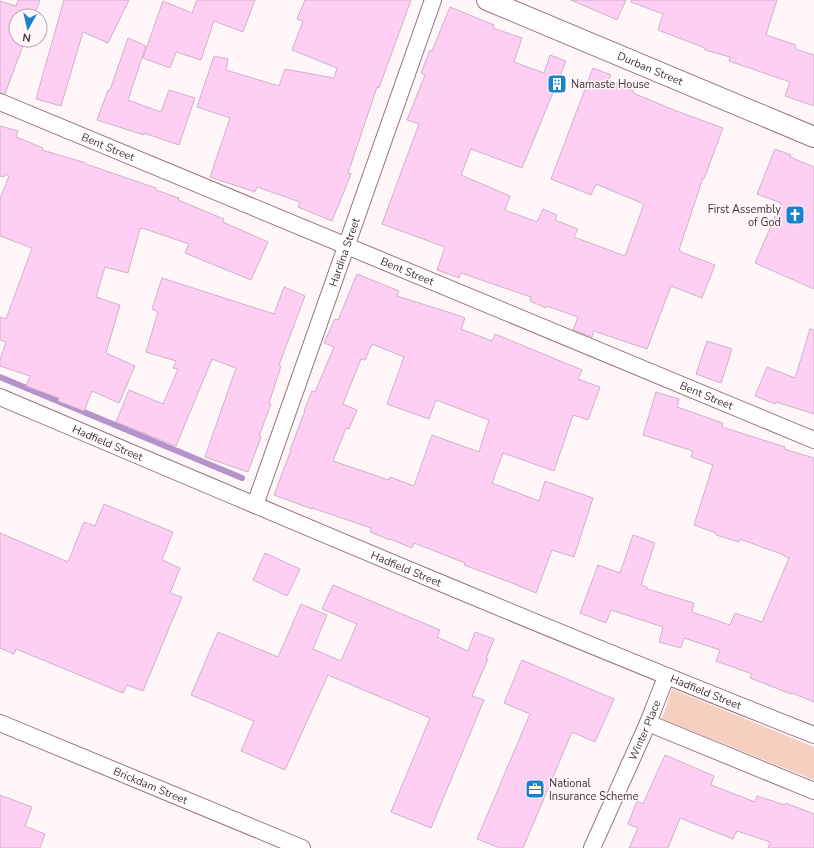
<svg xmlns="http://www.w3.org/2000/svg" width="814" height="848" font-family="'Nunito Sans',sans-serif">
<style>
.green{fill:#f7cfbf}
.lines{fill:none;stroke-linecap:round;stroke-linejoin:round}
.stream{stroke:#b592ca;stroke-width:6}
.building{fill:#fecff3;stroke:#cfb2c8;fill-rule:evenodd}
.minor-casing{stroke:#96757f;stroke-width:18}
.tertiary-casing{stroke:#96757f;stroke-width:22}
.minor{stroke:#fff;stroke-width:16}
.tertiary{stroke:#fff;stroke-width:20}
.labels{text-anchor:middle;dominant-baseline:central;stroke-width:3;stroke-linejoin:round;paint-order:stroke}
.street-label{font-size:11px;fill:#433439;stroke:#fef6f9}
.poi-label{font-size:11px;fill:#433439;stroke:#fef6f9;text-anchor:start}
</style>
<rect width="100%" height="100%" fill="#fef6f9"/>
<!-- green -->
<path class="green" d="M672 689 814 747V780L662 719Z"/>
<g class="lines">
<!-- stream -->
<path class="stream" d="M0 377 242 478"/>
</g>
<!-- building -->
<g class="building">
<path d="M18 0H40L34 16H16V40H25L5 94 0 93V1L16 6Z"/>
<path d="M64 0H129L108 43 83 32 61 106 36 99Z"/>
<path d="M197 0H255L243 32 214 21 201 60 176 52 170 68 143 58 163 1 192 13Z"/>
<path d="M305 0H411L379 88 377 87 348 173 351 174 332 221 298 207 300 202 257 187 255 192 210 177 230 118 197 107 214 56 228 59 226 70 279 86 285 69 334 78 337 68 292 50 303 21 297 19Z"/>
<path d="M571 0H626L617 20Z"/>
<path d="M631 0H777L766 35 796 45 795 49 814 55V106L785 96 790 82 729 61 730 57 705 50V48L658 30 663 14 631 2Z"/>
<path d="M450 7 494 25 493 28 522 38 514 62 544 73 550 55 566 61 522 168 471 149 461 175 510 196 505 210 537 222 543 209 557 215 555 220 578 229 574 237 625 256 644 204 596 184 591 195 551 179 593 68 611 75 608 80 634 91 633 93 674 110 723 128 704 179 703 178 679 250 681 251V252L715 265 702 298 671 286 647 349 594 331 592 337 573 330 578 317 547 306 546 308 530 301 531 297 461 273 459 278 437 270 445 247 382 224 419 124 407 120 425 75 421 73 430 50 432 51Z"/>
<path d="M128 38 146 46 128 100 161 112 169 90 195 98 179 145 144 133V135L97 120 108 90H110Z"/>
<path d="M0 126 18 131 16 137 43 148 42 150 86 163V164L156 188V190L179 198 178 200 224 219 223 222 268 242 251 280 185 253 189 244 142 228 141 229H140L128 273 105 267 96 297 120 305 106 353 135 366 119 403 92 391 84 411 58 401 59 398 26 386 30 376 0 366V360L6 342 0 340V317L6 319 32 248 0 236V199L9 176 5 174 4 177 0 176Z"/>
<path d="M775 149 791 155 790 157 814 167V289L755 263 781 203 757 194Z"/>
<path d="M357 274 399 291 397 296 451 313 465 318 461 329 492 341 495 334 582 370 578 379 600 387 588 420 573 415 554 471 503 453 492 483 539 501 545 481 593 498 574 557 552 550 536 593 512 583 464 565 465 563 414 543 412 548 390 539V540L370 532 371 528 312 508V509L274 495 291 450H290L305 411H304L312 391 315 392 334 347 324 343 335 319 338 320ZM372 344 404 357 387 404 429 419 436 400 489 420 479 452 432 435 414 486 390 477 389 480 333 461 346 428 349 429 357 410 343 404 361 359 365 360Z"/>
<path d="M162 278 274 314 284 287 305 296 279 365 281 366 269 403 271 404 259 436 261 437 248 472 205 457 236 368 212 359 176 446 116 422 129 390 163 404 178 369 173 368 176 361 146 352 158 312 152 309Z"/>
<path d="M810 329 814 330V414L776 402 775 404 755 396 767 367 795 378Z"/>
<path d="M707 341 732 349 721 383 696 374Z"/>
<path d="M656 392 679 399 677 407 723 423 722 427 785 447 784 449 814 458V702L792 693 791 694 750 678 752 674 716 661 720 650 684 638 681 648 659 642 663 627 611 610 606 623 580 613 598 565 620 573 633 535 655 543 641 585 647 587V589L694 603 692 612 730 625 735 613 762 622 789 558 784 556V555L740 539 739 542 716 535V533L694 525 713 465 691 457 693 451 643 435Z"/>
<path d="M104 504 173 532 162 560 180 568 170 593 182 597 143 691 127 685 123 693 16 649 14 654 0 648V533L68 562 84 522 95 526Z"/>
<path d="M265 553 300 569 287 596 253 580Z"/>
<path d="M333 585 440 630 437 637 468 651 475 632 494 639 486 659H488L472 696 484 700 431 828 391 812 430 718 328 675 285 770 241 751 254 721 191 695 218 632 278 657 301 604 327 615 313 649 341 661 357 624 322 609Z"/>
<path d="M522 660 614 699 595 742 572 732 523 848H500L477 839 530 714 504 703Z"/>
<path d="M665 755 714 776 711 785 755 802 757 796 785 805 786 803 814 814V848H768L770 842 737 831 733 839 680 818 668 848H629L638 828 628 824 637 801 643 804Z"/>
<path d="M0 795 32 807 25 826 45 834 40 848H0Z"/>
</g>
<g class="lines">
<defs>
<g id="minor">
<path id="s1" d="M0 102 814 440"/>
<path id="s2" d="M0 397C271 512 541 627 814 735"/>
<path id="s3" d="M255 505 433 0"/>
<path id="s4" d="M0 723 302 848"/>
<path d="M648 723 814 791"/>
<path id="s5" d="M592 848 648 723 666 677"/>
</g>
<g id="tertiary">
<path id="s6" d="M487 0 814 137"/>
</g>
</defs>
<!-- minor casing -->
<use href="#minor" class="minor-casing"/>
<!-- tertiary casing -->
<use href="#tertiary" class="tertiary-casing"/>
<!-- minor -->
<use href="#minor" class="minor"/>
<!-- tertiary -->
<use href="#tertiary" class="tertiary"/>
</g>
<!-- icons -->
<defs>
<symbol id="building-square" viewBox="-11 -11 22 22"><rect x="-9" y="-9" width="18" height="18" rx="4" fill="#1883cd" stroke="#fef6f9"/><path d="M-4-6H4V6H1V3H-1V6H-4ZM-2.5-4.3h1.7v1.8h-1.7ZM.8-4.3h1.7v1.8H.8ZM-2.5-1h1.7V.8h-1.7ZM.8-1h1.7V.8H.8Z" fill="#fff"/></symbol>
<symbol id="church-square" viewBox="-11 -11 22 22"><rect x="-9" y="-9" width="18" height="18" rx="4" fill="#1883cd" stroke="#fef6f9"/><path d="M-1.2-6h2.4v3.5h3.3v2.4h-3.3V6h-2.4V-.1h-3.3v-2.4h3.3Z" fill="#fff"/></symbol>
<symbol id="office-square" viewBox="-11 -11 22 22"><rect x="-9" y="-9" width="18" height="18" rx="4" fill="#1883cd" stroke="#fef6f9"/><path d="M-6-3h4V-5.5h4V-3h4V5H-6ZM-1-4.5V-3h2v-1.5ZM-6 0V1H6V0Z" fill="#fff"/></symbol>
</defs>
<g fill-rule="evenodd">
<use href="#building-square" x="546" y="73" width="22" height="22"/>
<use href="#church-square" x="784" y="204" width="22" height="22"/>
<use href="#office-square" x="524" y="778" width="22" height="22"/>
</g>
<g class="labels">
<!-- street labels -->
<g class="street-label">
<text stroke="none"><textPath href="#s6" startOffset="177">Durban Street</textPath></text>
<text stroke="none"><textPath href="#s1" startOffset="117">Bent Street</textPath></text>
<text stroke="none"><textPath href="#s3" startOffset="268">Hardina Street</textPath></text>
<text stroke="none"><textPath href="#s1" startOffset="441">Bent Street</textPath></text>
<text stroke="none"><textPath href="#s1" startOffset="765">Bent Street</textPath></text>
<text stroke="none"><textPath href="#s2" startOffset="117">Hadfield Street</textPath></text>
<text stroke="none"><textPath href="#s2" startOffset="441">Hadfield Street</textPath></text>
<text stroke="none"><textPath href="#s2" startOffset="765">Hadfield Street</textPath></text>
<text stroke="none"><textPath href="#s5" startOffset="129">Winter Place</textPath></text>
<text stroke="none"><textPath href="#s4" startOffset="163">Brickdam Street</textPath></text>
</g>
<!-- poi labels -->
<g class="poi-label">
<text x="571" y="84">Namaste House</text>
<text x="781" y="209" text-anchor="end">First Assembly<tspan x="781" dy="13">of God</tspan></text>
<text x="549" y="783">National<tspan x="549" dy="13">Insurance Scheme</tspan></text>
</g>
</g>
<!-- north arrow -->
<g transform="translate(28 28) rotate(188)"><circle r="19" fill="#fef6f9" stroke="#b3a8ac"/>
<path d="M0-3L7 15L0 10L-7 15Z" fill="#1883cd"/>
<text y="-6" font-size="11" font-weight="bold" text-anchor="middle" fill="#433439">N</text>
</g>
</svg>
